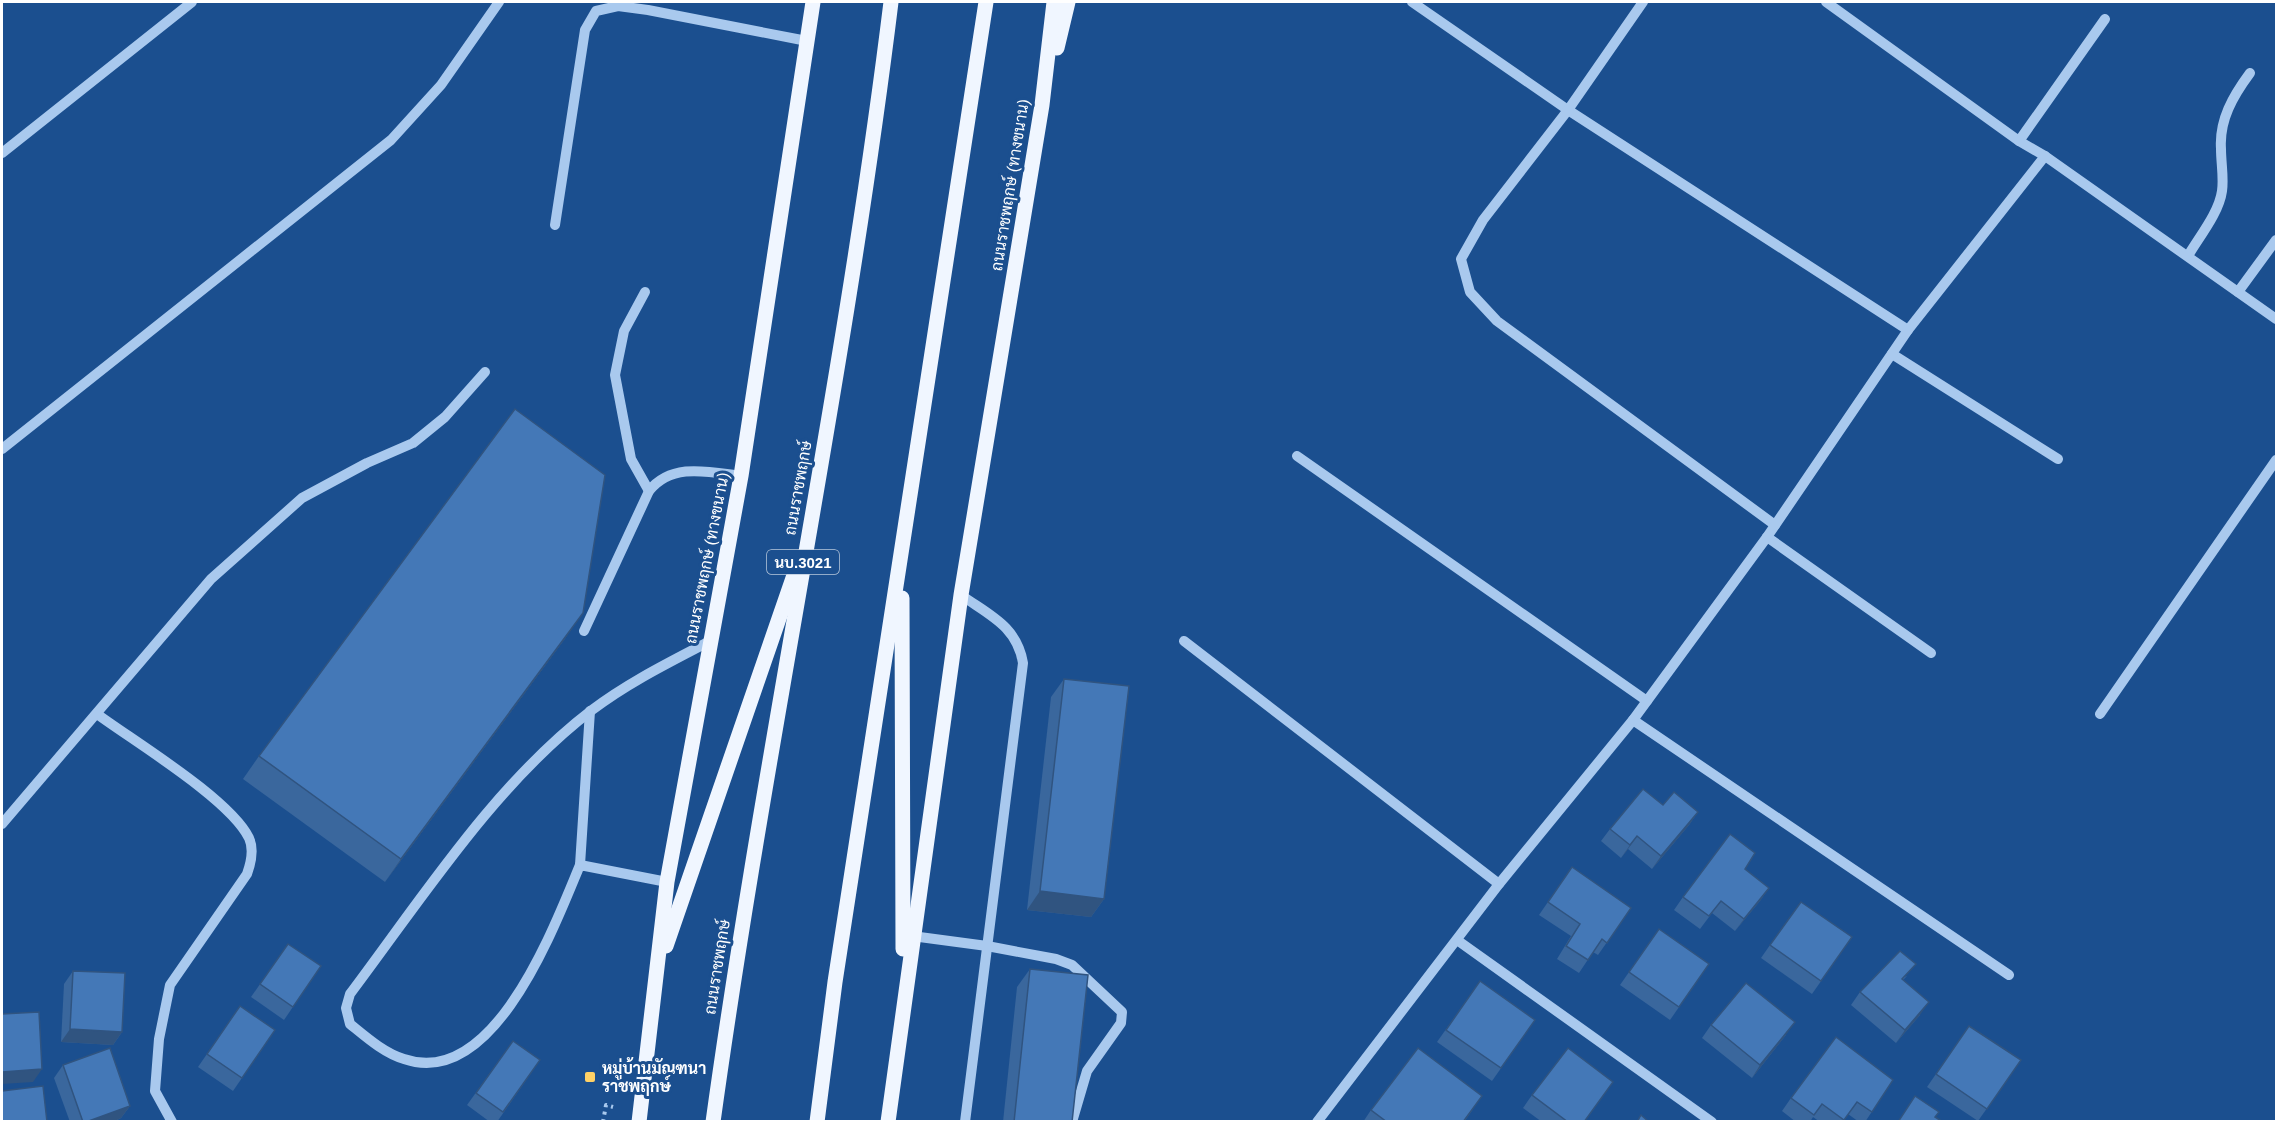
<svg xmlns="http://www.w3.org/2000/svg" width="2278" height="1123" font-family="Helvetica,Sarabun,sans-serif">
<style>
.lines{fill:none;stroke-linecap:round;stroke-linejoin:round}
.path{stroke:#a9c9ee;stroke-width:4;stroke-dasharray:3 4.5;stroke-linecap:butt}
.minor{stroke:#a9c9ee;stroke-width:10}
.major{stroke:#f0f6ff;stroke-width:15}
.wall{fill:#3a679d}
.shaded-wall{fill:#305480}
.building{fill:#4478b7;stroke:#305480;stroke-width:1.5}
.poi-dot{fill:#ffd166;stroke:#1b4f8f;stroke-width:2}
.labels{text-anchor:middle;dominant-baseline:central;stroke-width:6;stroke-linejoin:round;paint-order:stroke}
.shield{fill:#1b4f8f;stroke:#bbcadd;stroke-width:1.5}
.shield-label{font-size:15px;font-weight:bold;fill:#fff}
.street-label{font-size:16px;fill:#fff;stroke:#1b4f8f}
.poi-label{font-size:16px;font-weight:bold;fill:#fff;stroke:#1b4f8f;text-anchor:start}
</style>
<rect width="100%" height="100%" fill="#1b4f8f"/>
<g class="lines">
<!-- path -->
<path class="path" d="M603 1122 606 1105 613 1107"/>
<!-- minor -->
<g class="minor">
<path d="M1412 2 1568 110 1908 330"/>
<path d="M1643 2 1568 110 1483 220 1461 259 1470 292 1497 321 1775 525"/>
<path d="M1826 2 2019 141 2045 156 2276 319"/>
<path d="M2019 141 2105 19"/>
<path d="M2 153 192 2"/>
<path d="M555 225 585 30 596 11 618 6 648 10 807 41"/>
<path d="M2188 256C2199 237 2219 213 2222 191 2224 178 2221 163 2221 149 2219 120 2233 96 2250 73"/>
<path d="M645 292 624 331 615 375 631 459 649 491"/>
<path d="M2238 292 2276 240"/>
<path d="M1892 354 2058 459"/>
<path d="M2 449 391 140 441 85 499 2"/>
<path d="M1297 456 1647 701"/>
<path d="M1767 537 1931 653"/>
<path d="M961 595C989 615 1017 626 1023 663L965 1122"/>
<path d="M584 631 649 491C672 462 709 472 741 476"/>
<path d="M1184 641 1499 884"/>
<path d="M97 714C135 742 230 799 249 838 254 849 251 863 247 874L170 985 159 1039 155 1091 172 1122"/>
<path d="M2100 714 2276 460"/>
<path d="M1633 720 2009 975"/>
<path d="M2 824 211 579 302 498 367 463 413 443 445 417 485 372"/>
<path d="M580 865 590 711"/>
<path d="M667 882 580 865C554 927 494 1090 404 1059 384 1053 366 1037 350 1024L346 1008 350 994C423 897 495 784 592 710 629 682 670 662 710 641"/>
<path d="M912 936 987 946 1056 959 1072 965 1122 1012 1121 1023 1087 1071 1072 1122"/>
<path d="M1457 940 1712 1122"/>
<path d="M1317 1122 1499 884 1633 720 1767 537 1908 330 2045 156"/>
</g>
<!-- major -->
<g class="major">
<path d="M1057 48 1068 2"/>
<path d="M902 598 903 949"/>
<path d="M666 946 793 578"/>
<path d="M639 1122 667 882 741 476 813 2"/>
<path d="M713 1122C765 747 845 377 891 2"/>
<path d="M817 1122 835 982 986 2"/>
<path d="M888 1122 961 595 1042 105 1054 2"/>
</g>
</g>
<!-- wall -->
<g class="wall">
<path d="M567 636 385 882 243 779 259 756Z"/>
<path d="M1064 679 1104 899 1091 917 1027 910 1051 697Z"/>
<path d="M1663 805 1698 812 1689 825 1652 869 1628 849 1621 858 1601 841 1610 829Z"/>
<path d="M1572 867 1631 908 1598 955 1593 952 1579 973 1557 959 1571 936 1539 915Z"/>
<path d="M1745 869 1769 888 1760 901 1735 931 1712 913 1700 929 1674 910 1683 897Z"/>
<path d="M1659 929 1709 964 1670 1020 1620 985Z"/>
<path d="M1852 937 1812 994 1761 958 1770 945Z"/>
<path d="M288 944 321 966 284 1020 251 997Z"/>
<path d="M1030 969 1072 1122H1003L1017 987Z"/>
<path d="M73 971 122 1032 113 1045 61 1042 64 984Z"/>
<path d="M1907 976 1903 980 1920 1015 1896 1043 1851 1005 1860 992Z"/>
<path d="M1480 981 1535 1020 1492 1081 1437 1042Z"/>
<path d="M240 1006 275 1030 233 1091 198 1067Z"/>
<path d="M1711 1025 1786 1035 1752 1078 1702 1038Z"/>
<path d="M1969 1026 2021 1060 1978 1121 1927 1087Z"/>
<path d="M513 1041 540 1060 497 1122H490L467 1105Z"/>
<path d="M63 1065 130 1106 121 1118 113 1122H70L54 1078Z"/>
<path d="M1893 1080 1865 1122H1859L1848 1114 1843 1122H1820L1813 1117 1810 1122H1796L1782 1111 1791 1098Z"/>
<path d="M1532 1095H1604L1584 1122H1542L1523 1108Z"/>
<path d="M1473 1109 1464 1122H1363L1371 1110Z"/>
</g>
<!-- shaded-wall -->
<g class="shaded-wall">
<path d="M583 613 567 636 385 882 401 859Z"/>
<path d="M1698 812 1689 825 1652 869 1661 856Z"/>
<path d="M1637 836 1628 849 1621 858 1630 845Z"/>
<path d="M1769 888 1760 901 1735 931 1744 919Z"/>
<path d="M1040 891 1104 899 1091 917 1027 910Z"/>
<path d="M1929 1002 1920 1015 1896 1043 1905 1030Z"/>
<path d="M1795 1022 1786 1035 1752 1078 1760 1065Z"/>
<path d="M70 1029 122 1032 113 1045 61 1042Z"/>
<path d="M42 1069 33 1082 2 1084V1072Z"/>
<path d="M130 1106 121 1118 113 1122H86Z"/>
</g>
<!-- building -->
<g class="building">
<path d="M515 409 605 475 583 613 401 859 259 756Z"/>
<path d="M1064 679 1129 686 1104 899 1040 891Z"/>
<path d="M1643 789 1663 805 1674 792 1698 812 1661 856 1637 836 1630 845 1610 829Z"/>
<path d="M1730 834 1755 853 1745 869 1769 888 1744 919 1721 901 1709 916 1683 897Z"/>
<path d="M1572 867 1631 908 1607 943 1602 939 1588 960 1566 946 1580 924 1548 902Z"/>
<path d="M1801 902 1852 937 1821 981 1770 945Z"/>
<path d="M1659 929 1709 964 1679 1007 1629 972Z"/>
<path d="M288 944 321 966 293 1007 260 984Z"/>
<path d="M1900 951 1916 964 1902 979 1929 1002 1905 1030 1860 992Z"/>
<path d="M1030 969 1088 975 1072 1122H1014Z"/>
<path d="M73 971 125 973 122 1032 70 1029Z"/>
<path d="M1480 981 1535 1020 1501 1068 1446 1030Z"/>
<path d="M1746 983 1795 1022 1760 1065 1711 1025Z"/>
<path d="M240 1006 275 1030 242 1078 207 1054Z"/>
<path d="M39 1012 42 1069 2 1072V1014Z"/>
<path d="M1969 1026 2021 1060 1987 1109 1936 1074Z"/>
<path d="M1836 1037 1893 1080 1872 1112 1857 1102 1844 1120 1822 1104 1814 1115 1791 1098Z"/>
<path d="M513 1041 540 1060 503 1112 476 1093Z"/>
<path d="M110 1048 130 1106 86 1122H83L63 1065Z"/>
<path d="M1418 1048 1482 1096 1463 1122H1387L1371 1110Z"/>
<path d="M1568 1048 1613 1082 1584 1122H1568L1532 1095Z"/>
<path d="M43 1086 47 1122H2V1091Z"/>
<path d="M1915 1096 1939 1112 1935 1117 1943 1122H1898Z"/>
<path d="M1641 1115 1649 1122H1637Z"/>
</g>
<!-- markers -->
<rect class="poi-dot" x="584" y="1071" width="12" height="12" rx="3"/>
<g class="labels">
<!-- shield labels -->
<rect class="shield" x="767" y="550" width="72" height="24" rx="4.5"/>
<g class="shield-label">
<text x="803" y="562">นบ.3021</text>
</g>
<!-- street labels -->
<g class="street-label">
<text transform="translate(1010 185) rotate(-81)">ถนนราชพฤกษ์ (ทางขนาน)</text>
<text transform="translate(798 488) rotate(-80)">ถนนราชพฤกษ์</text>
<text transform="translate(707 558) rotate(-79)">ถนนราชพฤกษ์ (ทางขนาน)</text>
<text transform="translate(717 967) rotate(-81)">ถนนราชพฤกษ์</text>
</g>
<!-- poi labels -->
<g class="poi-label">
<text x="602" y="1068">หมู่บ้านมัณฑนา<tspan x="602" dy="18">ราชพฤกษ์</tspan></text>
</g>
</g>
<!-- border -->
<rect width="2278" height="1123" fill="none" stroke="#ffffff" stroke-width="6"/>
</svg>
